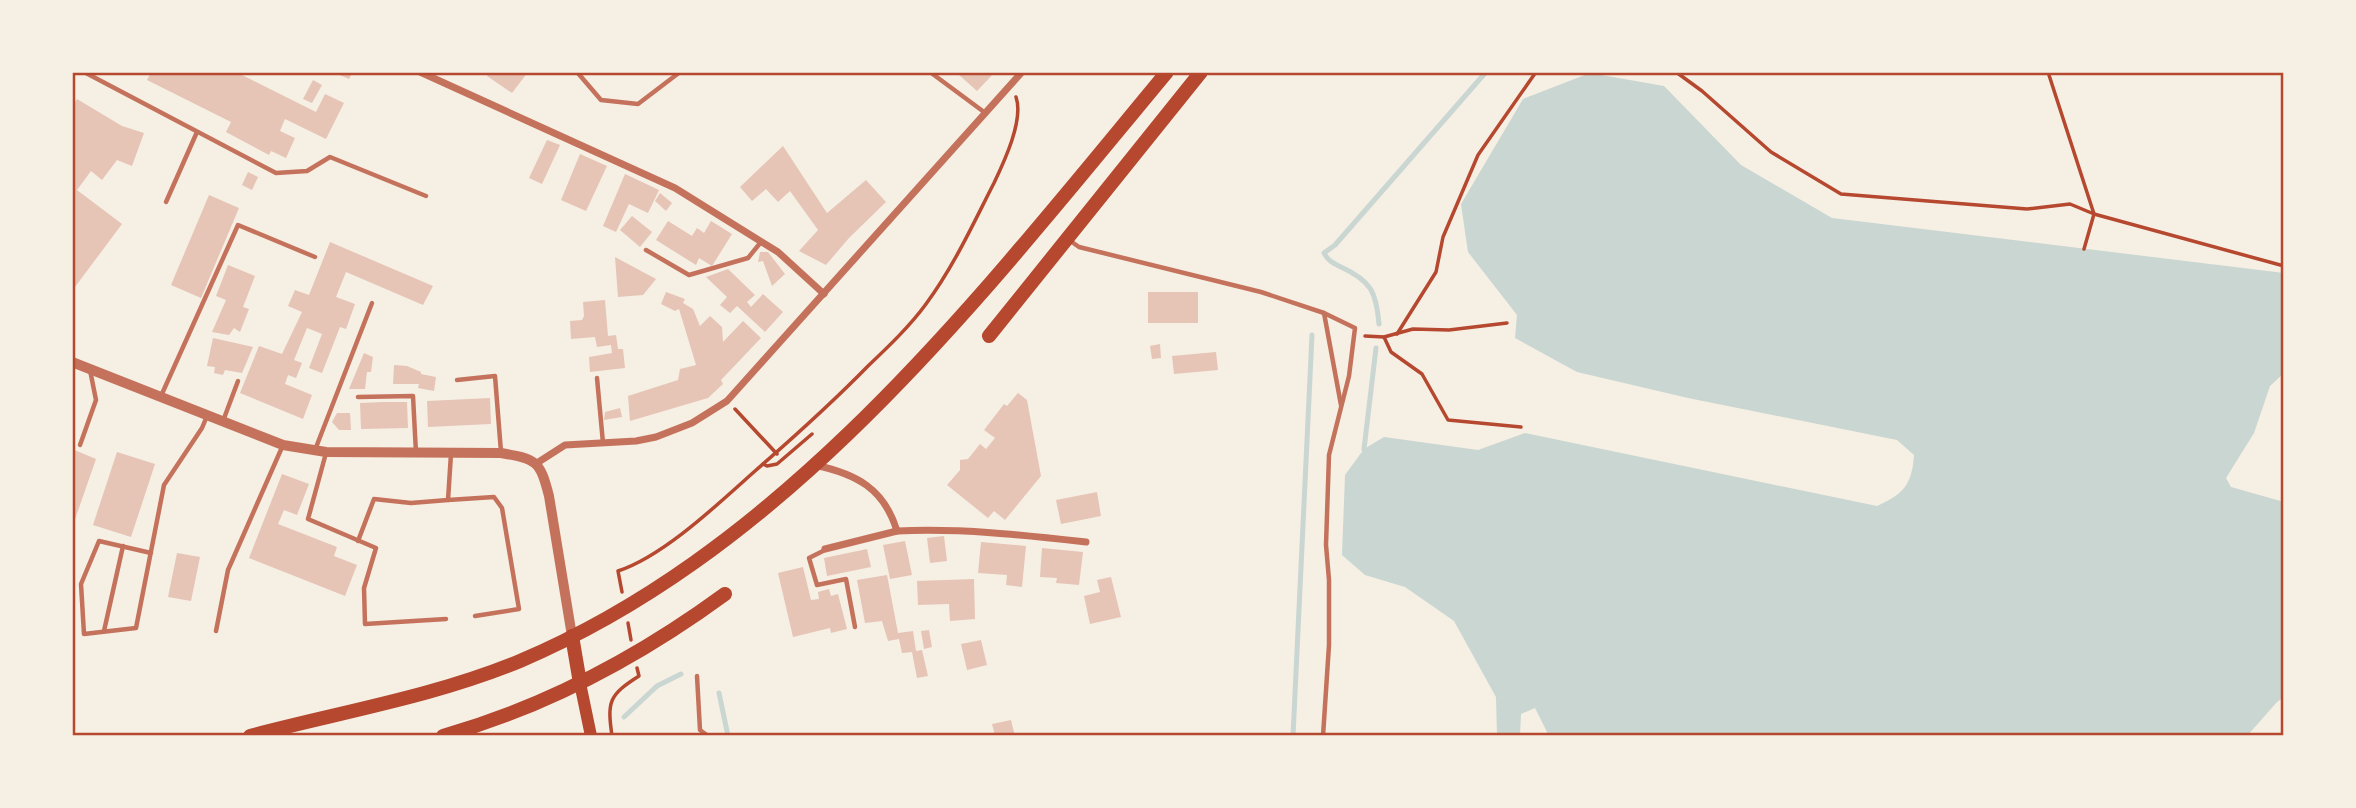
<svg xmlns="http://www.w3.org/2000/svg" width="2356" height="808" font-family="'PT Sans',sans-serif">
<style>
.water{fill:#c9d6d2}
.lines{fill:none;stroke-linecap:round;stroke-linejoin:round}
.stream{stroke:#c9d6d2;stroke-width:5}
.building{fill:#e6c5b7}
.path{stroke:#b5482f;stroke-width:3.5}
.service{stroke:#c5725c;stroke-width:4.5}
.minor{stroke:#c5725c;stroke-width:7}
.tertiary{stroke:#c5725c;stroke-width:10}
.secondary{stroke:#b5482f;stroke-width:12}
.primary{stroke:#b5482f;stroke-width:14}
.neatline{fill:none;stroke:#b5482f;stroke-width:2.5}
</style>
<rect width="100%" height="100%" fill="#f6efe4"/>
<!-- water -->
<path class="water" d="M1590 73 1664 86 1741 165 1832 218 2284 273V373L2270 386 2254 433 2226 478 2231 487 2284 502V697L2277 702 2247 736H1554L1548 734 1535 708 1521 714 1520 736H1497L1496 697 1454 621 1405 587 1365 575 1342 555 1345 475 1364 449 1384 437 1478 450 1525 433 1877 506C1904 494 1912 484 1914 455L1897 440 1688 398 1577 372 1515 338 1517 315 1468 252 1461 204 1523 99Z"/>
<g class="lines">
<!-- stream -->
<g class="stream">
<path d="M1379 324C1376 291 1371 281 1341 267 1333 263 1328 261 1324 253L1335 245 1486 72"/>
<path d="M1364 449 1376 348"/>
<path d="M719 693 728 736"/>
<path d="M624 717 657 686 681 674"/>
<path d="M1293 736 1312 335"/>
</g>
</g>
<!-- building -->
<g class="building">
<path d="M151 72H236L316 112 325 94 344 103 326 139 285 119 280 131 295 138 286 158 271 151 269 155 226 132 231 122 147 80Z"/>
<path d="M338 72H353L349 79 337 74Z"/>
<path d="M490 72H528L512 93 487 76Z"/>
<path d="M960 72H995L977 91 958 74Z"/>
<path d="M313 80 322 85 312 103 303 99Z"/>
<path d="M77 99 122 126 144 133 132 166 117 160 102 180 91 171 77 190 122 224 72 291V107Z"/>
<path d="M547 140 560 145 542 184 529 178Z"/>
<path d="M783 146 827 213 866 180 886 202 849 238 826 265 799 251 818 230 790 191 778 202 766 189 752 201 740 187Z"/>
<path d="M580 154 607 166 586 211 561 200Z"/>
<path d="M248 172 258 177 252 190 242 185Z"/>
<path d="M625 174 659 190 648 213 629 204 616 232 603 226Z"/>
<path d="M660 193 672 203 666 211 655 201Z"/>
<path d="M209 195 239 208 201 298 171 285Z"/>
<path d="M632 216 652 232 640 247 620 230Z"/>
<path d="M668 221 692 236 697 228 704 233 711 221 732 234 712 266 699 258 696 265 656 240Z"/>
<path d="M330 242 433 286 423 305 346 272 336 297 355 304 346 329 340 327 322 373 309 368 322 334 307 328 294 360 302 363 296 378 288 375 285 384 312 395 303 419 240 393 259 346 282 354 302 312 288 306 295 290 309 295Z"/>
<path d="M760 252H768L785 274 772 286 763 261 758 262Z"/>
<path d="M615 257 656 279 643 295 618 297Z"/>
<path d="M228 265 255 276 243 307 249 309 240 332 234 328 229 335 212 332 226 300 216 296Z"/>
<path d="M728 269 755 295 747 302 751 307 763 294 783 312 765 332 737 306 730 313 720 305 727 297 706 277Z"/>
<path d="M666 292 685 299 683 303 693 309 700 326 710 316 722 327 723 342 743 321 761 338 721 380 723 384 708 398 630 421 628 396 678 380 680 369 696 365 679 309 675 311 661 304Z"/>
<rect x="1148" y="292" width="50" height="31"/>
<path d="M605 300 608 336 616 335 618 349H623L625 368 590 372 589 357 612 353 611 345 597 347 595 337 571 339 570 321 582 320 584 316 583 302Z"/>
<path d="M213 338 253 347 242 373 225 370 223 375 214 373 215 367 207 366Z"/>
<path d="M1160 344 1161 358 1152 359 1150 346Z"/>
<path d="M1216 352 1218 370 1174 374 1172 356Z"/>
<path d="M364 353 373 357 371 372H367L365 389H349Z"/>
<path d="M394 365 407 366 421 372V374L436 377 434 391 418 388 419 384H393Z"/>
<path d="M1018 393 1027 400 1041 476 1005 520 994 511 988 518 947 485 960 470V460L968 459 980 444 986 449 995 438 984 430 1004 404 1007 406Z"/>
<path d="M490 398 491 424 428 427 427 401Z"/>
<path d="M383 402H407L408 428 361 429 360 403Z"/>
<path d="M620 408 622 417 604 420 605 412Z"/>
<path d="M337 413H350L351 430H339L332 422Z"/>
<path d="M72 449 96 459 72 528Z"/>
<path d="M117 452 155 464 131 537 93 525Z"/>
<path d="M282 474 309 484 297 515 284 510 278 524 337 547 334 556 357 565 345 596 249 558Z"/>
<path d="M1097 492 1101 516 1061 524 1056 500Z"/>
<path d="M944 536 947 561 930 563 927 538Z"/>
<path d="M905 541 912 575 890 579 883 545Z"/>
<path d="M981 542 1026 546 1022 587 1006 585 1007 575 978 573Z"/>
<path d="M1042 548 1083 552 1079 585 1056 583 1057 578 1040 577Z"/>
<path d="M867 549 871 567 827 576 824 558Z"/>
<path d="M177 553 200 557 191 601 168 597Z"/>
<path d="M803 567 811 600 819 599 818 592 829 589 831 596 838 594 847 629 831 633 830 628 793 637 778 573Z"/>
<path d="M887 575 898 633 913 631 916 651 922 650 928 676 917 678 912 652 902 653 899 639 888 641 882 621 865 623 857 580Z"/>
<path d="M1111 577 1121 617 1090 624 1084 596 1100 592 1097 580Z"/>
<path d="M974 579 975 619 950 621 949 604 918 605 917 581Z"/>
<path d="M929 630 932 647 924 649 921 631Z"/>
<path d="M981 640 987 665 967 670 961 644Z"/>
<path d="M1011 720 1015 736H995L992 724Z"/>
</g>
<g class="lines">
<!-- path -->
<g class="path">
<path d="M1676 72 1702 91 1771 152 1841 194 2027 209 2070 204 2094 214"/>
<path d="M2048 72 2094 214"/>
<path d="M2084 249 2094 214 2284 266"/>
<path d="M1397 334 1436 272 1443 237 1478 155 1536 72"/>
<path d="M1365 336 1384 337 1413 329 1449 330 1507 323"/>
<path d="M1384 337 1391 352 1422 374 1448 420 1521 427"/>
<path d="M735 409 777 454"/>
<path d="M763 464 767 466 777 464 812 434"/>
<path d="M622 592 618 571C664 556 719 503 755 471 794 437 832 403 868 366 888 347 910 326 926 304 954 266 973 224 994 183 1004 162 1024 120 1016 97"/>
<path d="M628 623 631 640"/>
<path d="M612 736C607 701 609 695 639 676L637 668"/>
</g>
<!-- service -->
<g class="service">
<path d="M84 72 276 173 307 171 330 157 426 196"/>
<path d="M577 72 601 100 638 104 680 72"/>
<path d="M930 72 984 112"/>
<path d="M166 202 197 132"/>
<path d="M1069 240 1079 247 1261 292 1324 313 1355 328 1349 376 1329 455 1326 545 1329 580V645L1323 736"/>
<path d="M646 250 689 275 748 258 761 242"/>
<path d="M1324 313 1341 405"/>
<path d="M597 378 603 443"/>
<path d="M457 380 495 376 501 452"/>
<path d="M161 396 238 225 315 257"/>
<path d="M358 397 413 396 416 453"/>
<path d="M223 421 238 381"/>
<path d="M80 445 96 400 90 370"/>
<path d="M315 450 372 303"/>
<path d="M326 453 308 519 376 548 364 588 365 624 446 619"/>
<path d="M451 454 448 500 494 497 502 508 519 609 475 616"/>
<path d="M358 541 374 499 411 503 448 500"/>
<path d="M825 550 809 558 817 585 846 579 855 627"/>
<path d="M151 553 99 541 81 584 84 634 136 628 164 485 202 428 207 416"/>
<path d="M104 631 123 546"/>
<path d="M216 631 228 570 283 445"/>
<path d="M697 676 700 730 708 736"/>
</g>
<!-- minor -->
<g class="minor">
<path d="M420 72 675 188 778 252 824 294"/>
<path d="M537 463 565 445 636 441 656 437 692 423 727 401 1022 72"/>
<path d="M815 465C856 474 884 488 897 531 961 528 1023 535 1086 542"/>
<path d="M825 549 897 531"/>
</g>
<!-- tertiary -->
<path class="tertiary" d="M72 362 283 445 326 452 501 453C537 459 540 461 549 496L572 636"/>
<!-- secondary -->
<path class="secondary" d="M580 683 591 736"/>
<!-- primary -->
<g class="primary">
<path d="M989 336 1201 72"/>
<path d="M572 636 580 683"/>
<path d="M250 736C340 712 433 697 520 661 791 546 984 292 1167 72"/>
<path d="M443 736C545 707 639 657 725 594"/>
</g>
</g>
<!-- border -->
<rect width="2356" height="808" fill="none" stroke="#f6efe4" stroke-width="147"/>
<rect x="74" y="74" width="2208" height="660" class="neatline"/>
</svg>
